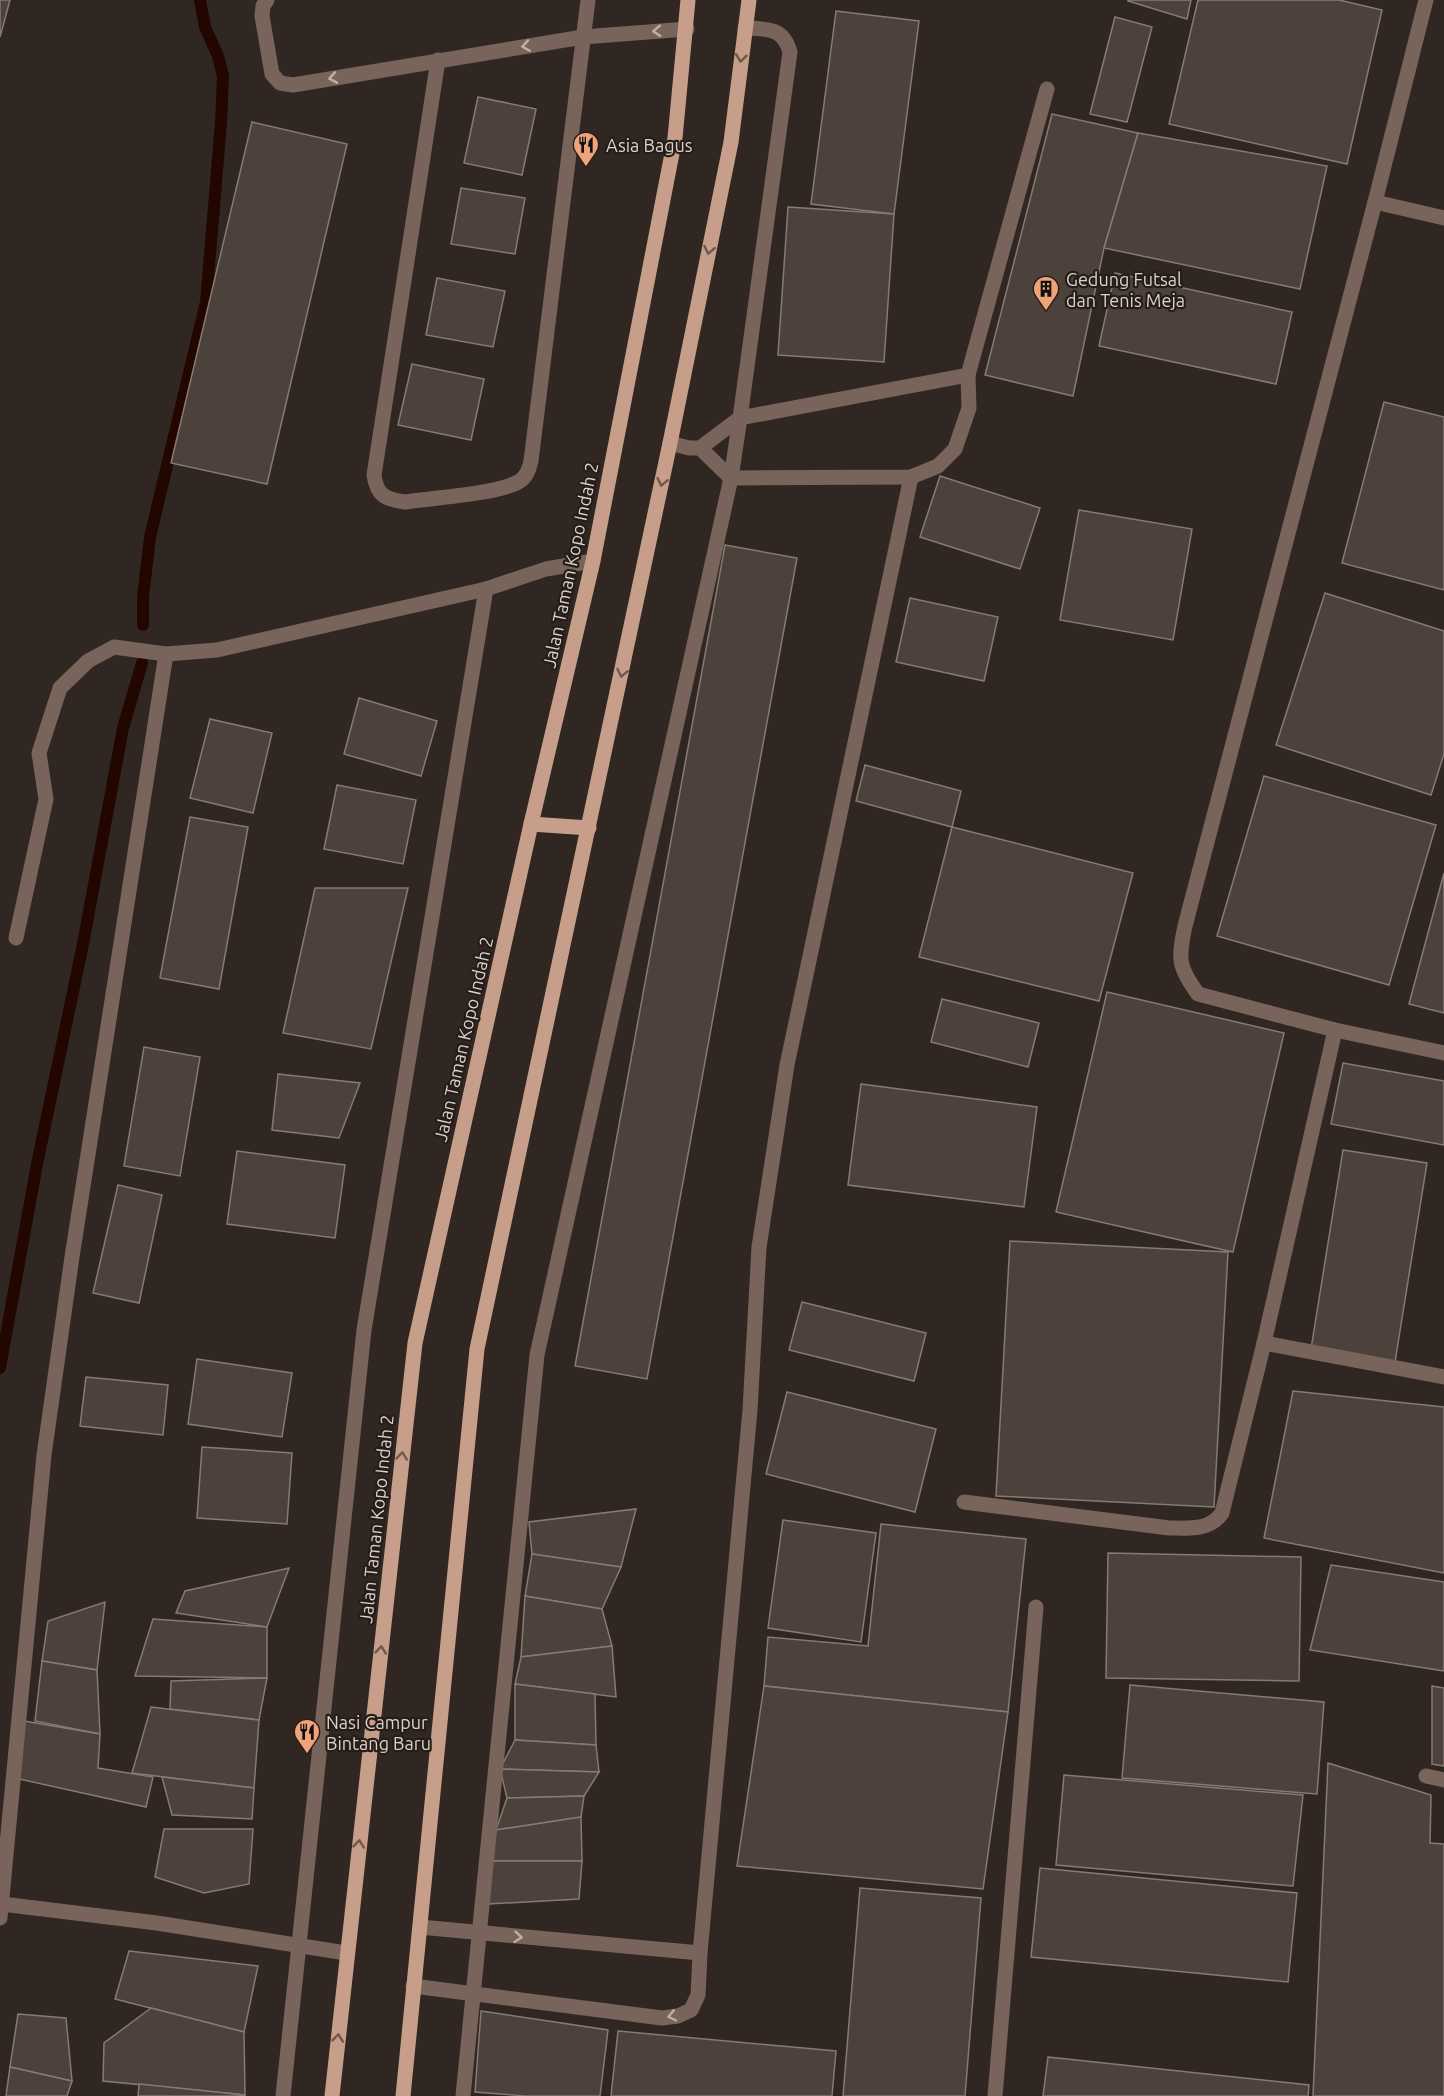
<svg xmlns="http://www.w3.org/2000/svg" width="1444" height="2096" font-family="Ubuntu,sans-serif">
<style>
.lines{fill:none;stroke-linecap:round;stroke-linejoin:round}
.stream{stroke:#220700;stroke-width:12}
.building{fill:#4c413b;stroke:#877a74;stroke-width:1.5}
.minor{stroke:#78645a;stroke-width:15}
.major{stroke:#c79e89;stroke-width:15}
.oneway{stroke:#bdb1ac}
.oneway2{stroke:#6f574b}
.labels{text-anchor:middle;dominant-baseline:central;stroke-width:4.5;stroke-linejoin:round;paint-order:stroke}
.poi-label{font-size:18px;fill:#dad2cf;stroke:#271d18;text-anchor:start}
.street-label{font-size:18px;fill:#dad2cf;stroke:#271d18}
</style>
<rect width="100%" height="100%" fill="#312722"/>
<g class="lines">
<!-- stream -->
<g class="stream">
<path d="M143 625V597L150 537 206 302 221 123 223 76 218 56 205 27 200 0"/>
<path d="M0 1368 37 1164 83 944 123 728 142 663"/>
</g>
</g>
<!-- building -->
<g class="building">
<path d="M0 0H10L0 37Z"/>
<path d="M1128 0H1191L1187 19 1128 1Z"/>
<path d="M1198 0H1339L1382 10 1347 164 1169 124Z"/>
<path d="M836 11 919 21 894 214 811 204Z"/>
<path d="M1115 17 1152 27 1127 122 1090 114Z"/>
<path d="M478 97 536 109 522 175 464 163Z"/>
<path d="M1052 114 1138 133 1104 248 1073 396 985 375Z"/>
<path d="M252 122 347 144 267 484 171 463Z"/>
<path d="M1138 133 1327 166 1300 289 1104 248Z"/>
<path d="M461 188 525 198 515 254 451 244Z"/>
<path d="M788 207 894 214 884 362 778 355Z"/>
<path d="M1115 273 1292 312 1276 384 1099 346Z"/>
<path d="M437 278 505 291 493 347 426 335Z"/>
<path d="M412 364 484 379 471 440 398 425Z"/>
<path d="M1384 402 1444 417V590L1342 563Z"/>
<path d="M940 476 1040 508 1020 569 920 537Z"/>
<path d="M1079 510 1192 529 1173 640 1060 620Z"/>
<path d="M725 545 797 558 647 1379 575 1366Z"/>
<path d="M1325 593 1444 631V754L1431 795 1276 745Z"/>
<path d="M910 598 998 617 984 681 896 662Z"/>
<path d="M359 698 437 721 421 776 344 754Z"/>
<path d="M210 719 272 733 253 813 190 798Z"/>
<path d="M865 765 961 791 952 827 856 801Z"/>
<path d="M1264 776 1436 825 1389 985 1217 936Z"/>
<path d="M337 785 416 800 403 864 324 849Z"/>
<path d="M190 817 248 827 219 989 160 978Z"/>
<path d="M952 827 1133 873 1099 1001 919 957Z"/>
<path d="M1444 873V1013L1409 1004Z"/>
<path d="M315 888H408L371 1049 283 1033Z"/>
<path d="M1107 992 1284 1033 1233 1252 1056 1212Z"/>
<path d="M942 999 1039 1023 1028 1067 931 1042Z"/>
<path d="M144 1047 200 1057 180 1176 124 1166Z"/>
<path d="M1343 1063 1444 1081V1145L1331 1124Z"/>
<path d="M278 1074 360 1083 339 1138 272 1130Z"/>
<path d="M861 1084 1037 1107 1024 1207 848 1185Z"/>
<path d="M1343 1150 1427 1163 1395 1362 1311 1349Z"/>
<path d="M237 1151 345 1165 335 1238 227 1224Z"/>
<path d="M118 1185 162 1195 139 1303 93 1293Z"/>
<path d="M1010 1241 1228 1252 1214 1507 996 1496Z"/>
<path d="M802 1302 926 1333 914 1381 789 1350Z"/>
<path d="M197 1359 292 1373 282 1437 188 1424Z"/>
<path d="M86 1377 168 1385 163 1435 80 1426Z"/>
<path d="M1293 1391 1444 1407V1573L1264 1538Z"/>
<path d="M787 1392 936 1429 915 1512 766 1474Z"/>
<path d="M202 1447 292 1453 287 1524 197 1518Z"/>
<path d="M636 1509 621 1567 532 1554 529 1522Z"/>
<path d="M783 1520 876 1533 861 1642 768 1628Z"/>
<path d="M881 1524 1026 1539 1008 1712 764 1686 768 1637 868 1646Z"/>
<path d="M1108 1553 1301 1557 1299 1681 1106 1678Z"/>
<path d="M532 1554 621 1567 602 1609 525 1596Z"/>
<path d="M1331 1565 1444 1582V1671L1310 1650Z"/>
<path d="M289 1568 267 1627 176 1613 185 1591Z"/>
<path d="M525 1596 602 1609 612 1646 521 1657Z"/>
<path d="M105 1602 97 1670 42 1661 48 1621Z"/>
<path d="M153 1619 267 1627V1678L135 1676Z"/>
<path d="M612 1646 616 1697 515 1684 521 1657Z"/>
<path d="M42 1661 97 1670 100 1734 35 1721Z"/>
<path d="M267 1678 259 1720 170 1709 171 1681Z"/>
<path d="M515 1684 595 1694 596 1745 515 1740Z"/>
<path d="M1130 1685 1324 1702 1317 1794 1122 1778Z"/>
<path d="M764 1686 1008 1712 983 1889 737 1866Z"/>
<path d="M1432 1686 1444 1688V1766L1432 1764Z"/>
<path d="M151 1707 259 1720 254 1788 132 1773Z"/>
<path d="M24 1721 100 1734 98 1768 153 1777 146 1807 19 1779Z"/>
<path d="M515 1740 596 1745 599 1772 500 1769Z"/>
<path d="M1328 1763 1431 1795 1430 1843 1444 1844V2096H1313Z"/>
<path d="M500 1769 599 1772 584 1796 507 1798Z"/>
<path d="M1064 1775 1303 1795 1293 1886 1056 1865Z"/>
<path d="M162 1777 254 1788 252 1819 172 1815Z"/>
<path d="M584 1796 581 1817 496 1830 507 1798Z"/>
<path d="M581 1817 582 1861H490L496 1830Z"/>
<path d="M164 1829H253L249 1884 204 1893 155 1877Z"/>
<path d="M490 1861H582L579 1899 488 1904Z"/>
<path d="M1040 1868 1297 1893 1288 1982 1031 1957Z"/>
<path d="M860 1888 981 1898 965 2096H843Z"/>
<path d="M129 1951 258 1966 244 2032 115 1999Z"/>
<path d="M151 2008 244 2032 245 2095 103 2081 104 2043Z"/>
<path d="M481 2011 608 2030 600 2096H525L475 2092Z"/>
<path d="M18 2014 66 2018 72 2081 10 2067Z"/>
<path d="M618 2031 836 2051 832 2096H611Z"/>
<path d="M1048 2057 1309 2085 1308 2096H1043Z"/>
<path d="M10 2067 72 2081 67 2096H6Z"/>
<path d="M139 2084 245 2095V2096H138Z"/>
</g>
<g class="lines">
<!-- minor -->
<g class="minor">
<path d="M267 0 263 6 262 16 272 74 280 83 293 85 583 37 687 29"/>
<path d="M1426 0 1375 202 1185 926C1178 959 1178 967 1198 994L1335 1030 1444 1053"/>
<path d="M438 60 374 475C377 496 385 499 405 502 432 498 499 494 520 481 527 476 529 469 531 461L588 0"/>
<path d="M1375 202 1444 218"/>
<path d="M670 443 689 448H700L731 478 911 477 938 466 955 449 969 408 968 375"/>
<path d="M700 448 740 418 968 375 1047 89"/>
<path d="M16 938 46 799 39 753 60 688 88 661 114 647 166 654"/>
<path d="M1264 1343 1444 1377"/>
<path d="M964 1502 1169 1528C1188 1528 1210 1531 1222 1513L1264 1343 1335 1030"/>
<path d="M1426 1776 1444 1780"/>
<path d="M2 1904 157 1923 346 1953"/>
<path d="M0 1918 44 1455 72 1257 166 654 217 650 486 589 546 569 593 561"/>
<path d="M420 1927 700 1953"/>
<path d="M413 1986 662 2018 678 2016 691 2010 698 1995 700 1953 750 1410 759 1247 787 1065 911 477"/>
<path d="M283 2096 364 1330 486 589"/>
<path d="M463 2096 537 1355 731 478 740 418 790 52C783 27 767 29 745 28"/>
<path d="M995 2096 1036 1607"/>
</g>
<!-- major -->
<g class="major">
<path d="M531 824 589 828"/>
<path d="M332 2096 415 1343 531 824 593 561 675 138 688 0"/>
<path d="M403 2096 477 1349 670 443 731 142 749 0"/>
</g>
</g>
<!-- one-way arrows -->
<defs><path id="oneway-chevron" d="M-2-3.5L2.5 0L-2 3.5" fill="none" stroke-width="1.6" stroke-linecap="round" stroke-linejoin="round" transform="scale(1.5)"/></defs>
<g class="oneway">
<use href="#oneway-chevron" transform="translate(657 31) rotate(177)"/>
<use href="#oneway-chevron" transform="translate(526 46) rotate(171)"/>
<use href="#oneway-chevron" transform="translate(333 78) rotate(170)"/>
<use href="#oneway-chevron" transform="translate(518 1937) rotate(5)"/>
<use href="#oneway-chevron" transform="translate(672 2016) rotate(168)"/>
</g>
<g class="oneway2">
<use href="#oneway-chevron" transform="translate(741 58) rotate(97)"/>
<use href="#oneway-chevron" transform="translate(709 250) rotate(101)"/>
<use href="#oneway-chevron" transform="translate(662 482) rotate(102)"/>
<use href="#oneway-chevron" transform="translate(622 673) rotate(102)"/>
<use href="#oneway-chevron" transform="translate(402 1456) rotate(-84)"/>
<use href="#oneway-chevron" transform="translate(381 1650) rotate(-84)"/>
<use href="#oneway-chevron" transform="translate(359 1844) rotate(-84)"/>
<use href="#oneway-chevron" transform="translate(338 2038) rotate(-84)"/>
</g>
<!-- icons -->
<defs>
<symbol id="restaurant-pin" viewBox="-11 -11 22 30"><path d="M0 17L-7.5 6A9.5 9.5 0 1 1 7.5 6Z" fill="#f0a27a" stroke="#271d18"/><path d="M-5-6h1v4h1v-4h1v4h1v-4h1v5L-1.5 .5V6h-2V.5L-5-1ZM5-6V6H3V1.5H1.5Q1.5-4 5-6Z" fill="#111"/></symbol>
<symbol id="building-pin" viewBox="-11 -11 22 30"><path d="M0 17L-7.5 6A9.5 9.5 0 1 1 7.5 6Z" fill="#f0a27a" stroke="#271d18"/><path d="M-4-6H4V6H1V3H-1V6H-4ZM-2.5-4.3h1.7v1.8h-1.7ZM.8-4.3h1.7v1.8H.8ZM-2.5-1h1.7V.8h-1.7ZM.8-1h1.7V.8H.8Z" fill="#111"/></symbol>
</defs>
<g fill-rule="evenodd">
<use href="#restaurant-pin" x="571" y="130" width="30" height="40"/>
<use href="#building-pin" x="1031" y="274" width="30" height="40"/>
<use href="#restaurant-pin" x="292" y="1717" width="30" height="40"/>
</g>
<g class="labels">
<!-- poi labels -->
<g class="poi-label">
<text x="606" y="145">Asia Bagus</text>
<text x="1066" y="279">Gedung Futsal<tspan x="1066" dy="21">dan Tenis Meja</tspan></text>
<text x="326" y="1722">Nasi Campur<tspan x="326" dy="21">Bintang Baru</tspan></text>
</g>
<!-- street labels -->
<g class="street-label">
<text transform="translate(570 565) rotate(-78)">Jalan Taman Kopo Indah 2</text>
<text transform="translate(463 1039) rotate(-77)">Jalan Taman Kopo Indah 2</text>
<text transform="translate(376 1519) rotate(-84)">Jalan Taman Kopo Indah 2</text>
</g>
</g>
</svg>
